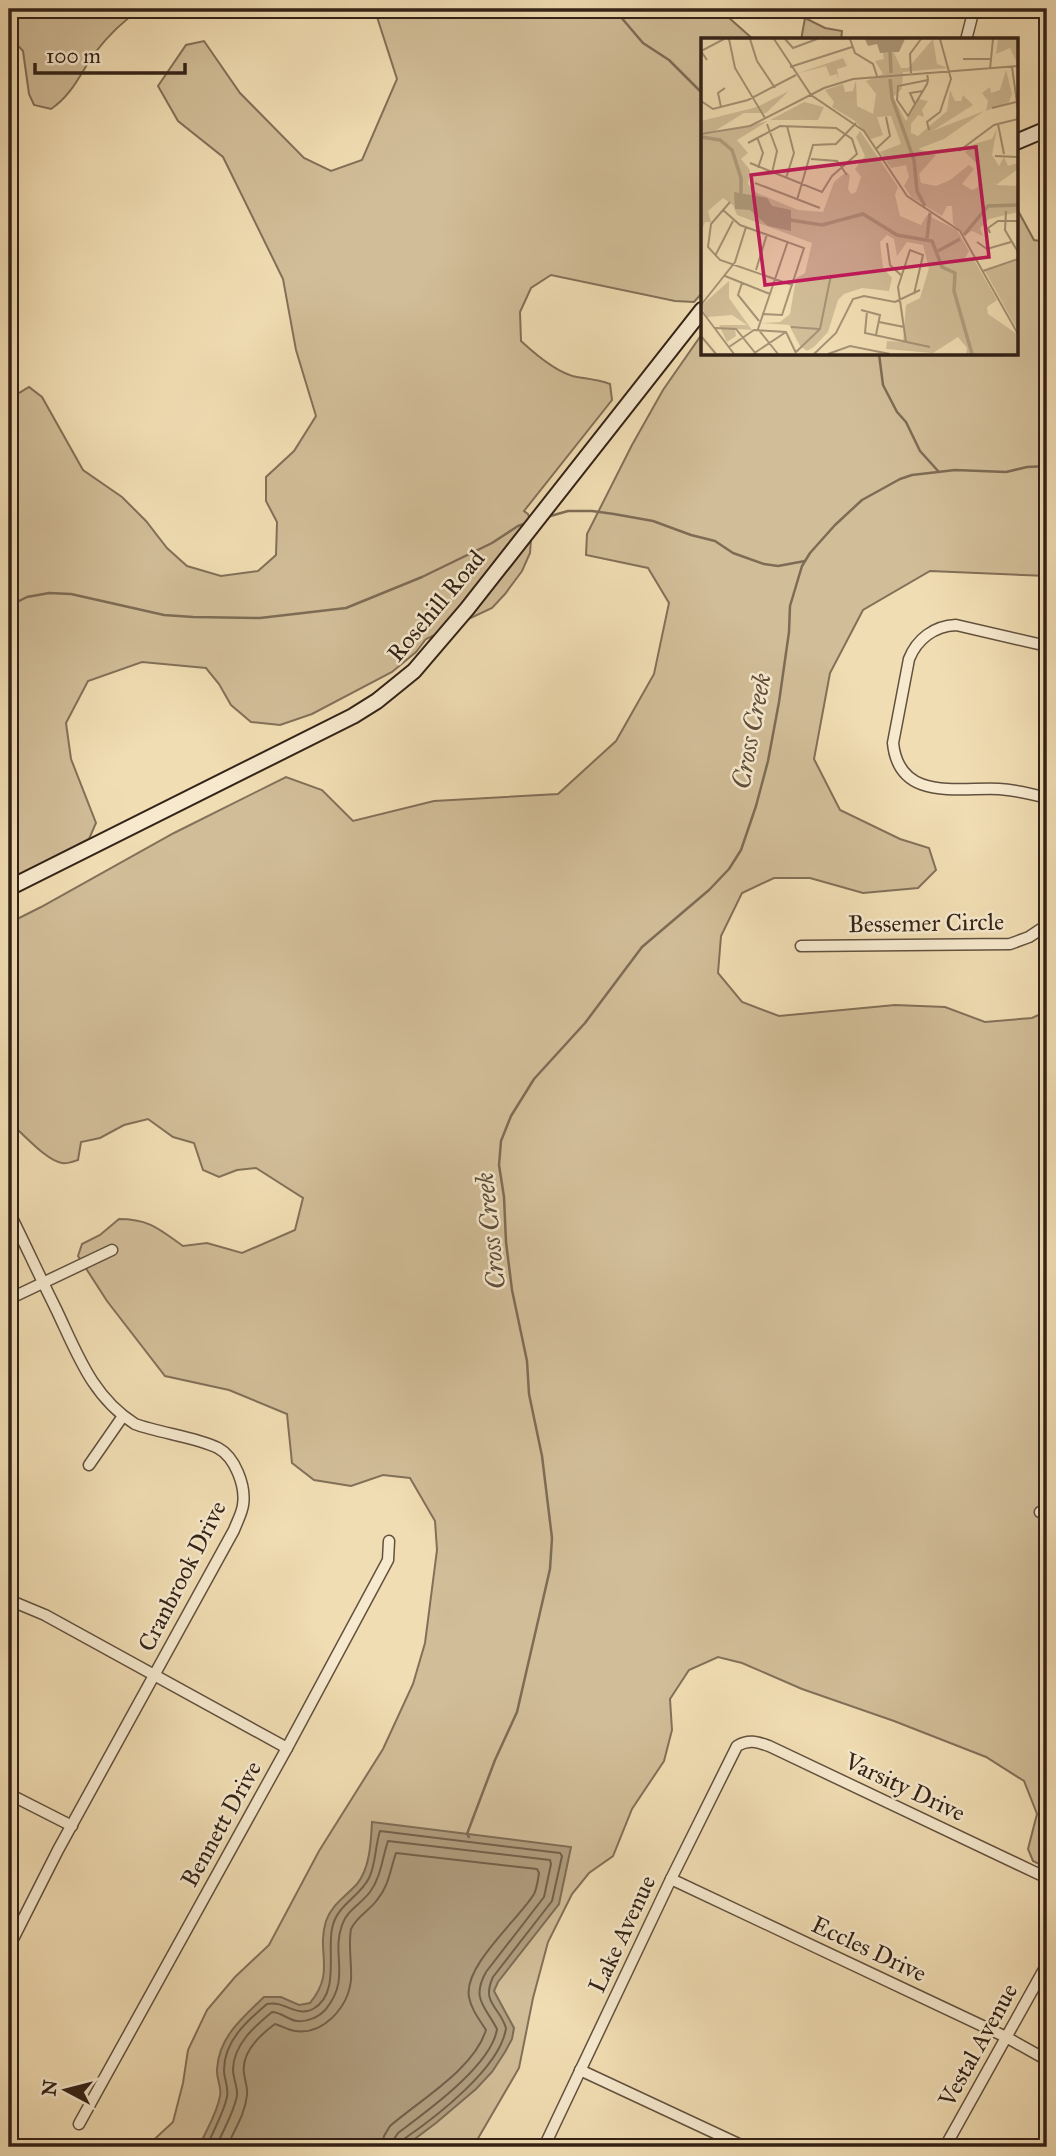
<svg xmlns="http://www.w3.org/2000/svg" width="1056" height="2156" font-family="'IM FELL Great Primer',serif">
<style>
.green{fill:#d1bd98;stroke:#827058;stroke-width:2}
.water{fill:#b09d7e;stroke:#7e6c55;stroke-width:2}
.lines{fill:none;stroke-linecap:round;stroke-linejoin:round}
.shore{stroke:#72604a;stroke-width:2}
.stream{stroke:#7e6c55;stroke-width:2.5}
.street-casing{stroke:#62513e;stroke-width:13}
.secondary-casing{stroke:#332217;stroke-width:18}
.street{stroke:#f6e9ce;stroke-width:10}
.secondary{stroke:#f6e9ce;stroke-width:14}
.labels{text-anchor:middle;dominant-baseline:central;stroke-width:5;stroke-linejoin:round;paint-order:stroke}
.street-label{font-size:24px;fill:#332217;stroke:#f6e9ce}
.water-label{font-size:26px;font-style:italic;fill:#5f4d3b;stroke:#f6e9ce}
.inset-river{fill:none;stroke:#b09d7e;stroke-width:3.5}
.inset-road{fill:none;stroke:#a59275;stroke-width:2}
.view{fill:#c2185b;fill-opacity:0.15;stroke:#c2185b;stroke-width:3.5}
.inset-edge{fill:none;stroke:#332217;stroke-width:3.5}
</style>
<rect width="100%" height="100%" fill="#f1ddb3"/>
<filter id="stains"><feTurbulence type="fractalNoise" baseFrequency=".00286" numOctaves="4"/><feColorMatrix values="0 0 0 0 .2 0 0 0 0 .09 0 0 0 0 .02 0 0 0 .5 -.17"/></filter>
<radialGradient id="worn" r=".72"><stop offset=".6" stop-color="#630" stop-opacity="0"/><stop offset="1" stop-color="#630" stop-opacity=".3"/></radialGradient>
<!-- green -->
<g class="green">
<path d="M9 9H141C124 20 107 37 94 54 80 74 72 95 51 109L34 105 29 94 23 51 9 36Z"/>
<path d="M363 9H723L727 16 754 40H702V293L694 302 675 301 551 275 531 288 520 312 521 341C535 354 559 374 577 377 589 379 599 380 610 384L612 400 524 511 528 514 532 526 530 553 522 571 505 594 492 608 426 639 416 652 392 672 312 714 280 725 251 722 231 705 219 684 206 668 142 662 88 681 66 723 71 759 96 823 89 839 9 880V405L11 398 29 387 42 397 83 470 122 497 146 521 167 548 187 566 221 576 258 571 276 555 277 522 266 501V477L294 451 316 416 296 350 283 279 223 157 178 121 158 86 186 45 204 41 240 93 304 158 331 171 362 160 397 79 377 17Z"/>
<path d="M805 18 825 28 842 31 841 40H801Z"/>
<path d="M1016 207 1034 240 1047 242V576L930 571 863 610 830 673 814 759 840 810 900 839 929 848 936 870 918 888 863 893 810 878H774L742 893 721 936 718 973 742 1002 779 1016 895 1005 945 1007 985 1022 1032 1018 1047 1011V1868L1033 1861 1028 1849 1037 1814 1024 1781 986 1757 894 1721 802 1689 742 1663 718 1657 689 1670 670 1699 672 1730 664 1761 632 1809 613 1856 589 1873 572 1894 548 1942 533 1998 519 2068 473 2147H146L173 2122 183 2083 188 2050 207 2010 235 1977 269 1945 319 1851 383 1749 413 1684 425 1643 437 1550 435 1521 410 1478 383 1475 351 1486 314 1480 292 1463 287 1414 229 1390 165 1376 107 1301 78 1256 82 1244 100 1235 119 1219C149 1219 159 1229 183 1246L207 1243 242 1253 295 1230 303 1198 256 1168 237 1170 219 1177 203 1170 194 1143 173 1137 148 1119 124 1125 100 1138 81 1142 78 1160C72 1162 67 1164 62 1163 45 1160 23 1133 9 1122V923L41 907 174 833 286 777 322 790 353 821 434 801 558 794 616 741 654 674 669 603 648 568 586 555 587 534 632 445 663 390 702 334V354H1016Z"/>
</g>
<!-- water -->
<path class="water" d="M372 1822 571 1847 559 1904 498 1982 494 1991 514 2028 512 2039 505 2052 492 2072 476 2089 436 2123 404 2147H199C206 2130 217 2114 220 2096 222 2087 216 2078 217 2069 219 2037 242 2018 264 1997H281L299 2005 310 2003C336 1971 316 1954 326 1921 332 1904 345 1897 357 1884 370 1868 371 1842 372 1822Z"/>
<g class="lines">
<!-- shore -->
<g class="shore">
<path d="M207 2147C213 2130 223 2115 227 2097 229 2087 224 2079 224 2070 224 2041 247 2021 267 2004 284 2000 297 2018 313 2009 340 1994 327 1952 332 1929 336 1905 359 1898 369 1878 376 1864 375 1846 380 1831L560 1853 562 1856 552 1901 493 1977C481 2003 499 2006 506 2028 501 2067 436 2117 404 2139L402 2147"/>
<path d="M216 2147C223 2130 233 2115 237 2096 238 2087 233 2079 233 2069 234 2044 254 2027 272 2012 281 2012 288 2020 297 2021 308 2022 319 2017 326 2009 351 1978 331 1956 342 1925 347 1910 361 1904 370 1892 381 1877 382 1859 388 1841L550 1860 551 1864 544 1897 486 1972C471 1999 485 2006 497 2029 492 2065 426 2112 398 2133L394 2139 393 2147"/>
<path d="M227 2147C234 2130 245 2115 247 2095 248 2088 245 2081 244 2073 241 2052 260 2035 275 2024 282 2026 288 2030 295 2031 324 2035 348 2007 351 1980 352 1963 348 1946 351 1929 357 1916 369 1911 377 1900 389 1886 390 1870 396 1853L537 1869 539 1873C538 1880 537 1888 534 1894 519 1919 463 1966 469 1997 471 2009 479 2019 486 2030 474 2069 420 2100 390 2126L384 2136 382 2147"/>
</g>
<!-- stream -->
<g class="stream">
<path d="M614 9 643 43 669 60 702 93"/>
<path d="M879 354 883 385 897 412 906 422 920 451 939 472"/>
<path d="M547 517 568 511H592L614 514 653 521 691 535 715 541 733 553 764 564 778 566 805 561"/>
<path d="M9 606 27 597 49 593 71 594 164 615 193 617 260 618 346 608 422 577 492 543 518 526 527 523"/>
<path d="M469 1837 467 1834 495 1760 517 1712 550 1569 552 1538 542 1456 529 1394 527 1361 512 1290 506 1242 504 1197 499 1165 501 1141 511 1116 534 1079 585 1023 642 947 709 890 729 869 741 850 756 806 768 761 779 702 789 632 790 606 802 566 810 553 835 525 862 500 900 479 912 475 955 470 1006 472 1027 467 1047 466"/>
</g>
<defs>
<g id="street">
<path d="M966 40 974 9"/>
<path d="M9 153 12 158"/>
<path d="M1047 646 956 625C934 626 917 639 909 659L893 743C899 802 958 787 999 789 1015 790 1032 794 1047 798"/>
<path d="M801 946 1010 944 1029 937 1047 925"/>
<path d="M9 1212C25 1244 40 1277 56 1309 77 1353 92 1397 135 1424 159 1433 196 1437 218 1448 235 1457 246 1486 243 1505 242 1513 237 1522 234 1530L58 1850 9 1947"/>
<path d="M9 1299 112 1250"/>
<path d="M89 1465 123 1416"/>
<path d="M1040 1512 1047 1514"/>
<path d="M9 1600 45 1615 287 1748"/>
<path d="M9 1794 72 1826"/>
<path d="M671 1879 1006 2037 1047 2060"/>
<path d="M580 2070 745 2147"/>
<path d="M79 2124 287 1748 388 1560 389 1541"/>
<path d="M544 2147 671 1879 737 1746C749 1739 757 1742 769 1746L1047 1878"/>
<path d="M945 2147 1047 1964"/>
</g>
<g id="secondary">
<path d="M1016 142 1047 129"/>
<path d="M9 888 353 716 377 701 414 671 467 609 702 310"/>
</g>
</defs>
<!-- street casing -->
<use href="#street" class="street-casing"/>
<!-- secondary casing -->
<use href="#secondary" class="secondary-casing"/>
<!-- street -->
<use href="#street" class="street"/>
<!-- secondary -->
<use href="#secondary" class="secondary"/>
</g>
<g class="labels">
<!-- street labels -->
<g class="street-label">
<text transform="translate(436 606) rotate(-50)">Rosehill Road</text>
<text transform="translate(926 923) rotate(-1)">Bessemer Circle</text>
<text transform="translate(182 1576) rotate(-63)">Cranbrook Drive</text>
<text transform="translate(905 1787) rotate(25)">Varsity Drive</text>
<text transform="translate(221 1824) rotate(-61)">Bennett Drive</text>
<text transform="translate(622 1934) rotate(-65)">Lake Avenue</text>
<text transform="translate(869 1949) rotate(25)">Eccles Drive</text>
<text transform="translate(978 2045) rotate(-61)">Vestal Avenue</text>
</g>
<!-- water labels -->
<g class="water-label">
<text transform="translate(751 731) rotate(-79)">Cross Creek</text>
<text transform="translate(490 1231) rotate(-96)">Cross Creek</text>
</g>
</g>
<!-- overview -->
<g transform="translate(701 38)">
<rect width="317" height="317" fill="#f1ddb3"/>
<path d="M232 1 236 26 247 30 202 34 201 51 192 59 205 83 218 61 227 63 221 72 223 79 217 77 210 86V95L217 98 246 73 249 52 254 63H260L262 57 272 67 231 93 283 73 243 101 217 111 235 117 218 136 220 145 235 148 249 142 268 127 273 131 261 146 271 152 277 149 278 128 264 114 273 106 291 101 296 90 291 117 298 128 303 119 307 128 317 125V131L295 147 317 148V174L288 181 279 190 282 198 271 193 264 197 252 186 251 168H246L241 178 210 159 203 148 208 139 205 127 190 130 179 114 200 106 190 78 176 79 182 97 170 101 154 83 131 69 133 64 124 52 142 46 144 54 152 53 155 42 156 68 172 76 175 56 165 43 182 36 174 23 183 21 182 15H193L200 30H207ZM297 1H316L317 27 309 10 295 16ZM142 20 146 28 136 31 138 43 136 36 129 38 125 28 95 36ZM305 32 311 56 308 64 285 73 287 63 281 55 289 49 290 55 299 52ZM88 53 65 75H43L9 96 67 83 36 102 47 115 40 121 49 132 47 146 56 155 97 172 122 174 133 144 145 134 149 137 147 151 150 156 155 154 160 139 154 131 164 118 155 99 159 93 197 149 194 157 199 178 220 187 226 177 256 192 268 213 263 222H273L296 262 286 269 287 276 316 296 317 316H265L266 310 257 299 232 315 185 311 186 303 202 304 205 267 219 260 228 230 222 207 206 204 196 218 193 201 186 197 179 204 182 230 191 240 188 253 161 250 143 256 137 262 127 294 113 309 106 313 99 308 88 287 60 285 79 284 89 276 95 240 104 235 111 205 36 177 32 167 22 160 7 173 10 184H4L0 193V83L56 69ZM103 64 123 69 117 82H69ZM317 222V293L284 233ZM28 243V260L51 292 34 291 35 298 26 304 18 287H46L31 277 6 279 0 268Z" fill="#d1bd98"/>
<path d="M164 1H204L198 14 179 15 176 6 167 8ZM33 154 66 160 71 168 90 172V193L67 188 49 172 34 171Z" fill="#b09d7e"/>
<path class="inset-river" d="M189 13 190 35M189 41 191 60 213 122 216 153 224 168M0 99 19 102 31 112 40 140V159M89 182 121 187 162 176 196 197 231 203 241 229 254 235 253 253 271 316M263 197 287 168 317 167M226 200 229 175M237 213 259 201"/>
<path class="inset-road" d="M28 1 34 30 64 80M49 1 56 23 74 50M73 1 110 57 163 93 206 158 259 193 317 296M84 1 92 10 116 1M149 1 154 15 172 26 176 38M262 21H289M6 22 0 13 23 1M89 29 151 9M311 29 317 72M289 31 292 1M226 34 227 42 226 46 207 78 196 62 197 48 227 42M210 35 209 16 220 1M0 63 12 71 47 62 95 37M214 66 209 55 222 53M20 69 17 55 24 50M291 70 315 64M66 86 76 113 71 135M297 86 303 116M228 92 226 84 239 74 250 41 239 1M0 96 49 88 123 50 152 41 317 28M56 99 62 115 57 130M47 105 79 88 135 90 151 101 156 116 131 138 121 154 49 125M175 111 189 98 185 79M258 113 293 87 317 81M294 118 317 119M110 121 136 123 146 137M85 140 93 115 86 88M54 145 119 170M96 162 112 107 135 106 155 85M29 164 10 186 7 209 19 222 91 247M22 172 39 187 103 210 81 277 61 276M305 173 304 192 317 214M289 195 287 190 297 183H317M276 204 286 211 310 204M186 205 189 227 201 238M14 218 32 183M55 232 66 196M282 233 317 221M24 238 69 256M41 245 37 257 58 283M0 267 34 224 45 189M0 272 33 316M160 272 179 277 175 297M166 273 164 295 229 309M178 284 203 289M90 289 118 291M14 290 35 291 55 316M0 298 15 316M205 304 197 249 209 212 222 217 213 256M28 309 53 292 85 294 95 315M95 314 119 291 130 237M52 316 85 294M77 316 57 291 87 203M113 316 135 295 152 261 163 258 194 264 219 252M127 316 149 308 189 316"/>
<path class="view" d="M275 109 288 219 64 247 50 137Z"/>
<rect width="317" height="317" class="inset-edge"/>
</g>
<!-- margin -->
<rect width="1056" height="2156" fill="none" stroke="#f1ddb3" stroke-width="35"/>
<rect x="10" y="10" width="1035" height="2135" fill="none" stroke="#332217" stroke-width="3.5"/>
<rect x="18" y="18" width="1021" height="2121" fill="none" stroke="#332217" stroke-width="2"/>
<!-- north arrow -->
<g transform="translate(66 2090) rotate(277)" stroke="#f6e9ce" stroke-width="5" paint-order="stroke">
<path d="M0-5L12 26L0 18L-12 26Z" fill="#332217"/>
<text y="-10" font-size="19" font-weight="bold" text-anchor="middle" fill="#332217">N</text>
</g>
<!-- scale -->
<path d="M35 63v10h150v-10" fill="none" stroke="#332217" stroke-width="3.5"/>
<text x="46" y="63" font-size="21" fill="#332217" stroke="#f6e9ce" stroke-width="5" paint-order="stroke">100 m</text>
<rect width="100%" height="100%" filter="url(#stains)"/>
<rect width="100%" height="100%" fill="url(#worn)"/>
</svg>
